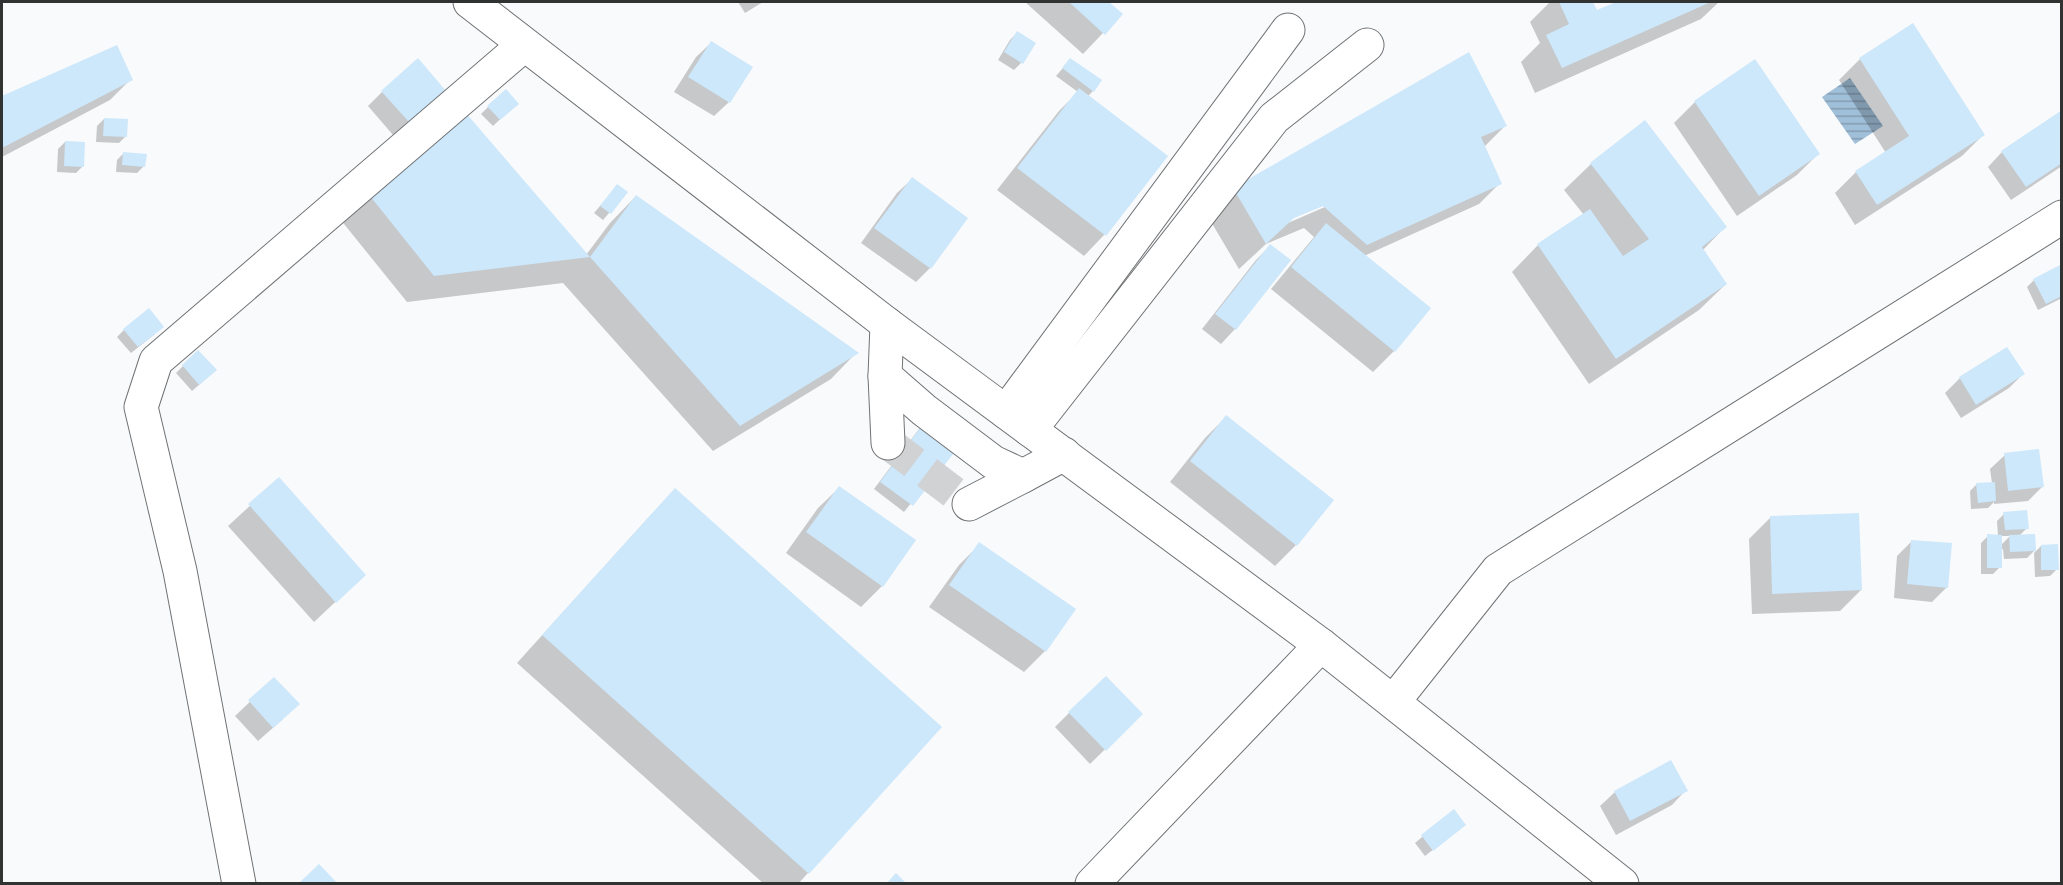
<svg xmlns="http://www.w3.org/2000/svg" width="2063" height="885" font-family="'PT Serif',serif">
<style>
.water{fill:url(#water-rules)}
.shadow{fill:#0003;fill-rule:evenodd}
.building{fill:#cde7fb}
.lines{fill:none;stroke-linecap:round;stroke-linejoin:round}
.minor-tunnel{stroke:#d0d2d4;stroke-width:33;stroke-dasharray:33 16;stroke-linecap:butt}
.minor-casing{stroke:#707274;stroke-width:35}
.major-casing{stroke:#707274;stroke-width:35}
.minor{stroke:#fff;stroke-width:33}
.major{stroke:#fff;stroke-width:33}
</style>
<defs>
<pattern id="water-rules" width="6" height="5" patternUnits="userSpaceOnUse" patternTransform="scale(1.5)"><rect width="6" height="5" fill="#a0bfd8"/><path d="M0 2.5h6" fill="none" stroke="#839cb0"/></pattern>
</defs>
<rect width="100%" height="100%" fill="#f8fafc"/>
<!-- water -->
<path class="water" d="M1850 78 1883 126 1855 144 1822 97Z"/>
<!-- shadow -->
<g class="shadow">
<path d="M738 2H763L745 13Z"/>
<path d="M1025 2H1107L1121 14 1083 54Z"/>
<path d="M1550 2H1591L1596 12 1620 2H1719L1701 19 1535 93 1521 62 1540 43 1530 22Z"/>
<path d="M1017 33 1034 44 1021 63 1014 70 998 60 1010 40Z"/>
<path d="M711 43 729 102 714 116 674 92 696 57Z"/>
<path d="M117 47 131 79 110 100 2 157V98Z"/>
<path d="M1860 59 1983 135 1962 156 1855 225 1835 193 1856 172 1886 153 1839 80Z"/>
<path d="M1070 60 1093 91 1088 96 1166 156 1104 235 1084 256 997 190 1059 111 1078 92 1056 76Z"/>
<path d="M1755 62 1818 154 1797 175 1737 216 1674 123 1695 102Z"/>
<path d="M382 92 430 105 393 135 368 106Z"/>
<path d="M488 107 510 110 493 126 481 114Z"/>
<path d="M2062 112V166L2011 200 1988 167 2002 152Z"/>
<path d="M104 119 126 136 119 143 96 142 97 126Z"/>
<path d="M1644 123 1725 227 1703 250 1726 284 1699 310 1589 384 1512 272 1538 245 1584 215 1564 190 1591 164Z"/>
<path d="M1505 126 1484 147 1500 183 1479 204 1364 256 1394 351 1373 372 1271 289 1314 237 1304 228 1266 244 1239 269 1207 215 1234 189ZM1371 187 1288 223 1286 220Z"/>
<path d="M65 142 83 166 76 173 57 172 58 149Z"/>
<path d="M124 153 144 166 137 173 116 172 117 160Z"/>
<path d="M912 179 930 268 916 282 861 243 897 193Z"/>
<path d="M617 186 626 193 603 220 594 213Z"/>
<path d="M367 192 586 255 610 223 636 196 856 353 831 379 713 451 563 283 407 302 340 219Z"/>
<path d="M1270 246 1235 329 1221 344 1202 329 1256 260Z"/>
<path d="M2062 266V298L2038 310 2027 287 2034 280Z"/>
<path d="M124 330 155 334 131 353 117 337Z"/>
<path d="M2007 349 2023 374 2009 388 1961 418 1945 393 1960 378Z"/>
<path d="M183 366 208 377 192 391 176 373Z"/>
<path d="M1226 417 1296 545 1275 566 1170 482 1205 438Z"/>
<path d="M922 425 961 441 904 512 874 489Z"/>
<path d="M2005 455 2043 486 2028 501 1994 504V502L1988 508 1971 509 1970 491 1977 484 1992 483 1990 469Z"/>
<path d="M279 479 364 575 314 622 228 526Z"/>
<path d="M839 488 882 586 861 607 786 553 818 508Z"/>
<path d="M675 490 940 728 798 884H764L517 663 649 517Z"/>
<path d="M2004 514 2027 528 2019 536H2033L2034 553 2041 546 2057 569 2050 576 2035 577 2034 551 2027 558 2004 559 2003 549H2001L2000 567 1993 574H1981V543L1988 536H1998L1997 521ZM2001 536H2010L2001 545Z"/>
<path d="M1770 518 1861 590 1840 611 1752 614 1749 539Z"/>
<path d="M1912 541 1947 587 1932 602 1894 598 1897 556Z"/>
<path d="M980 544 1045 651 1024 672 929 607 959 565Z"/>
<path d="M274 679 283 719 258 741 235 716Z"/>
<path d="M1069 713 1141 714 1090 764 1055 727Z"/>
<path d="M1686 790 1672 805 1616 835 1600 806 1615 792Z"/>
<path d="M1453 811 1464 825 1425 856 1415 843Z"/>
</g>
<!-- building -->
<g class="building">
<path d="M1069 2H1109L1123 14 1105 35Z"/>
<path d="M1559 2H1593L1597 10 1616 2H1711L1562 68 1546 35 1569 24Z"/>
<path d="M1913 23 1985 135 1877 205 1855 171 1909 136 1859 58Z"/>
<path d="M1017 31 1036 43 1023 64 1004 52Z"/>
<path d="M711 41 753 67 730 103 688 77Z"/>
<path d="M117 45 133 80 4 147 2 146V96Z"/>
<path d="M1469 52 1507 126 1481 137 1502 184 1367 245 1323 206 1294 218 1266 244 1233 188Z"/>
<path d="M418 58 446 91 409 122 381 91Z"/>
<path d="M1070 58 1102 80 1094 92 1062 68Z"/>
<path d="M1755 59 1820 154 1759 196 1694 101Z"/>
<path d="M1079 88 1168 156 1106 236 1017 168Z"/>
<path d="M506 89 519 104 500 120 487 106Z"/>
<path d="M2062 110V163L2026 187 2001 151Z"/>
<path d="M465 112 590 257 636 195 859 353 740 426 590 257 434 276 366 191Z"/>
<path d="M104 118 128 119 127 137 103 136Z"/>
<path d="M1645 120 1727 227 1702 247 1727 284 1616 359 1537 244 1590 209 1623 256 1649 239 1590 163Z"/>
<path d="M65 141 85 142 84 167 64 166Z"/>
<path d="M123 152 147 154 145 167 122 165Z"/>
<path d="M912 177 968 218 931 269 874 228Z"/>
<path d="M617 184 628 192 611 214 600 206Z"/>
<path d="M1326 223 1431 308 1395 352 1291 267Z"/>
<path d="M1270 244 1291 260 1236 330 1215 314Z"/>
<path d="M2062 264V296L2046 304 2033 279Z"/>
<path d="M149 308 164 327 138 347 123 329Z"/>
<path d="M2007 347 2025 374 1976 405 1959 377Z"/>
<path d="M198 350 217 370 199 385 182 365Z"/>
<path d="M1226 415 1334 500 1297 546 1190 461Z"/>
<path d="M929 416 963 441 913 506 880 482Z"/>
<path d="M2039 449 2044 487 2008 491 2004 453Z"/>
<path d="M279 477 366 575 336 603 248 504Z"/>
<path d="M1995 482 1996 501 1978 503 1976 483Z"/>
<path d="M839 486 916 540 883 587 806 532Z"/>
<path d="M675 488 942 727 809 874 542 635Z"/>
<path d="M2027 510 2029 529 2005 530 2003 512Z"/>
<path d="M1859 513 1862 590 1772 594 1770 516Z"/>
<path d="M1987 534 2002 535V568H1987Z"/>
<path d="M2035 534 2036 551 2010 552 2009 535Z"/>
<path d="M1911 540 1952 543 1948 588 1907 584Z"/>
<path d="M979 542 1076 609 1046 652 949 585Z"/>
<path d="M2058 544 2059 570H2041V545Z"/>
<path d="M1106 676 1143 714 1106 751 1068 712Z"/>
<path d="M274 677 300 704 273 728 248 700Z"/>
<path d="M1671 760 1688 791 1630 821 1614 791Z"/>
<path d="M1454 809 1466 825 1433 851 1421 835Z"/>
<path d="M319 864 338 884H298Z"/>
<path d="M896 873 907 884H886Z"/>
</g>
<g class="lines">
<!-- minor-tunnel -->
<path class="minor-tunnel" d="M888 443 969 504"/>
<defs>
<g id="minor">
<path d="M887 324 885 376 924 410 993 462 1023 476 1064 454"/>
<path d="M885 376 888 443"/>
<path d="M1006 412 1288 30"/>
<path d="M1030 430 1274 118 1367 45"/>
<path d="M969 504 1023 476"/>
<path d="M1394 701 1498 570 2062 217"/>
<path d="M239 884 180 571 141 407 156 361 524 45"/>
<path d="M1092 884 1321 645"/>
</g>
<path id="major" d="M470 2 887 324 1321 645 1622 884"/>
</defs>
<!-- minor casing -->
<use href="#minor" class="minor-casing"/>
<!-- major casing -->
<use href="#major" class="major-casing"/>
<!-- minor -->
<use href="#minor" class="minor"/>
<!-- major -->
<use href="#major" class="major"/>
</g>
<!-- border -->
<rect width="2063" height="885" fill="none" stroke="#313232" stroke-width="6"/>
</svg>
